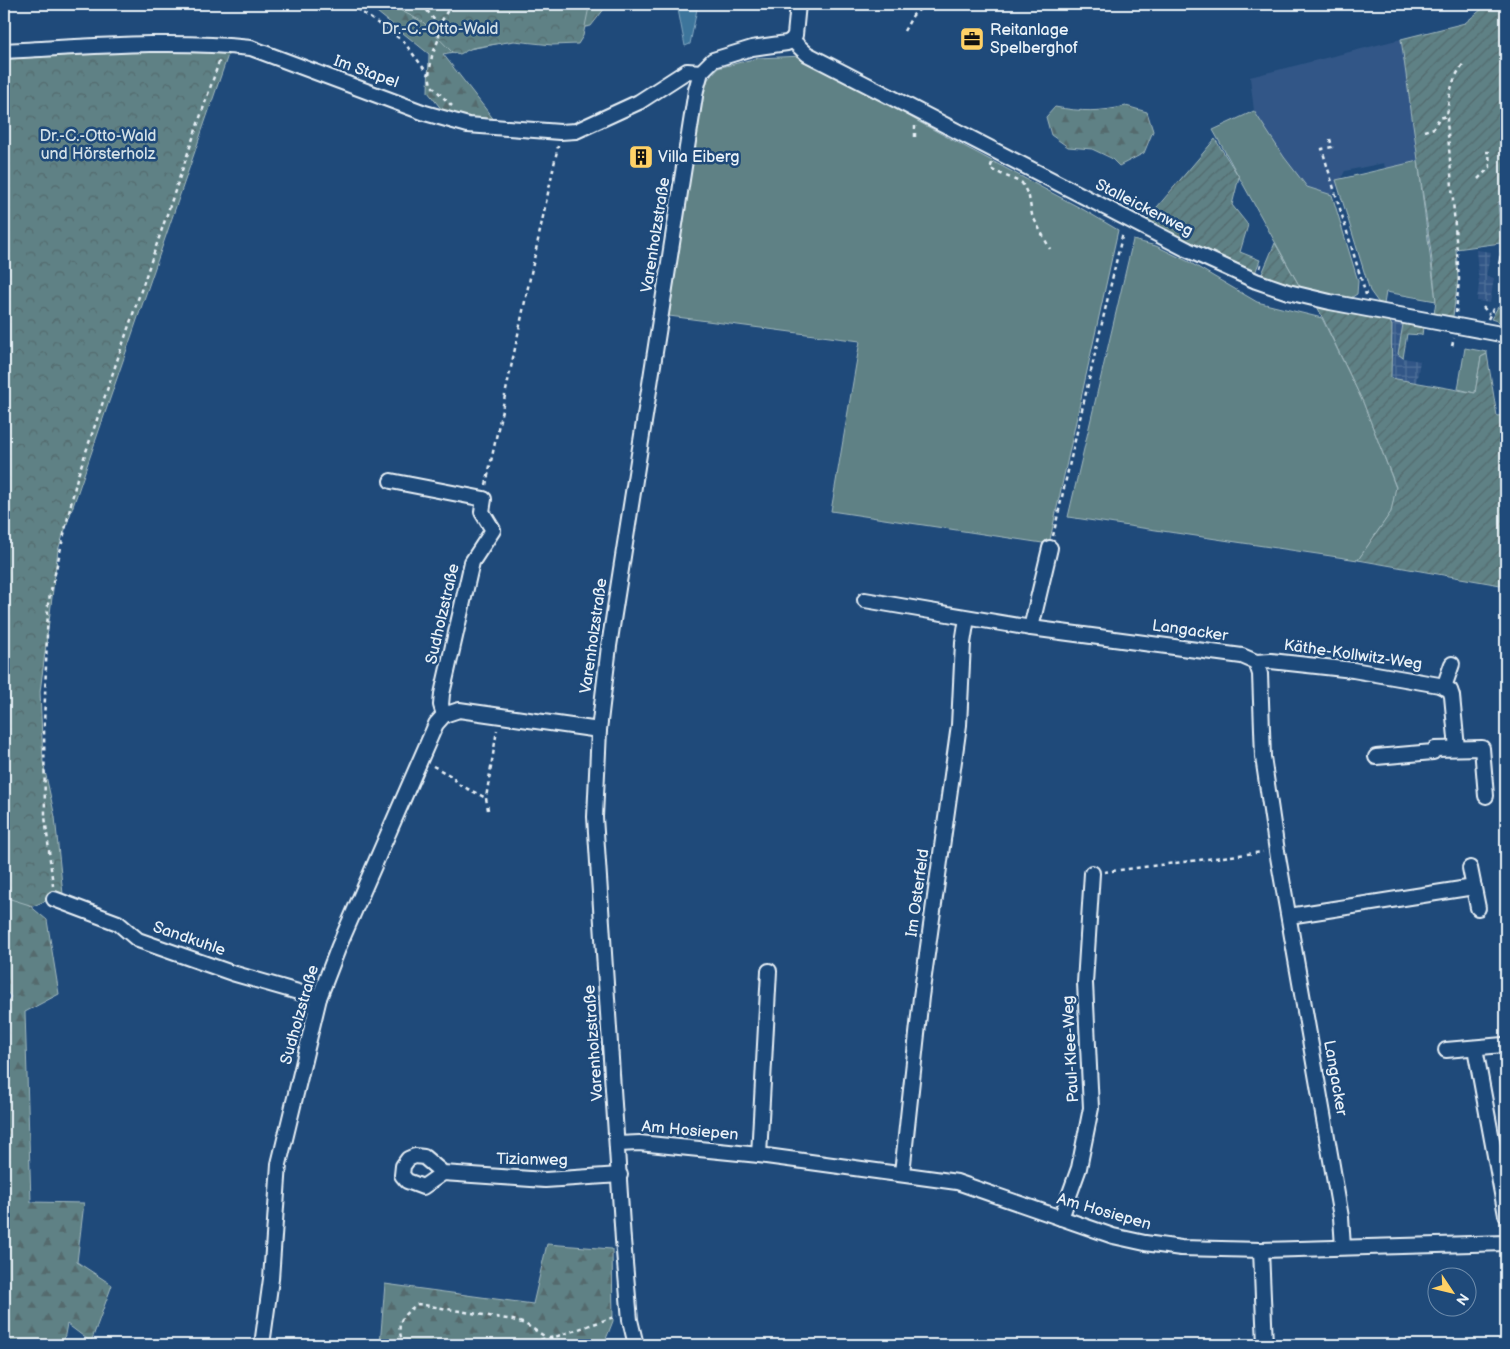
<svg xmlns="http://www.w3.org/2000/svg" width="1510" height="1349" font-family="'Balsamiq Sans',sans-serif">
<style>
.built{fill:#325787}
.industrial{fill:url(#industrial-grid)}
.grass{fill:#5e8185;stroke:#a3b9be}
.forest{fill:url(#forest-firs);stroke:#a3b9be}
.park{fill:url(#park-crowns);stroke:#a3b9be}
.garden{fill:url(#garden-furrows);stroke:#a3b9be}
.water{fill:#3e759b;stroke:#82a7c0}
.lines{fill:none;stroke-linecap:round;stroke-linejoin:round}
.minor-casing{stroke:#e8f1f8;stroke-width:18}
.path{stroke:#e8f1f8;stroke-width:2.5;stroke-dasharray:4 4;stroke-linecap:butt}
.minor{stroke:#1f4a7a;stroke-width:14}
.labels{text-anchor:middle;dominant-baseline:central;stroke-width:5;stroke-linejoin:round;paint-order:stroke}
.park-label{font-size:16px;fill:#d3e0e7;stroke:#1f4a7a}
.poi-label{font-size:16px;fill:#e8f1f8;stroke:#1f4a7a;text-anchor:start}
.street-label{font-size:16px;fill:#e8f1f8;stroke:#1f4a7a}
</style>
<defs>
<pattern id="industrial-grid" width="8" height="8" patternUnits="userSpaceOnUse" patternTransform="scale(1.25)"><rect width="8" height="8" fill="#325787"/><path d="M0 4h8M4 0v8" fill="none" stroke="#507099"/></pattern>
<pattern id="forest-firs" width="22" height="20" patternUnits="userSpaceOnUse" patternTransform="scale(1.25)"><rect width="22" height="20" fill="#5e8185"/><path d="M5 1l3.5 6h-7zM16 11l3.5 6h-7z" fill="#546a6d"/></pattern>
<pattern id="park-crowns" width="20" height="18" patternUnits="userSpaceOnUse" patternTransform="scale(1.25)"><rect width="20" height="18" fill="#5e8185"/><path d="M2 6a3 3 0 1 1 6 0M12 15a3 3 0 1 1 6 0" fill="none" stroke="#546a6d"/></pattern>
<pattern id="garden-furrows" width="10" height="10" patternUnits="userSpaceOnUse" patternTransform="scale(1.25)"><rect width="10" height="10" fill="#5e8185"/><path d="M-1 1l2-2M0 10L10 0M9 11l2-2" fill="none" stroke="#546a6d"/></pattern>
</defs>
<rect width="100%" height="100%" fill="#1f4a7a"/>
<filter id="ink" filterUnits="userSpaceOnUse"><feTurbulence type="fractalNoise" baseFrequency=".02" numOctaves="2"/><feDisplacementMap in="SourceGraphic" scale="10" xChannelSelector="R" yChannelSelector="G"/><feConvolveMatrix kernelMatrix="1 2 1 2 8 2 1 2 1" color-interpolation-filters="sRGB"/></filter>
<g filter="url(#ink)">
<!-- built -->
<path class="built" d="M1401 39 1418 161 1385 169 1384 163 1345 171 1332 195 1307 187 1284 157 1254 111 1250 77Z"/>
<!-- industrial -->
<g class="industrial">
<path d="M1476 250 1491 252 1486 276 1494 278 1490 303 1477 301 1479 284Z"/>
<path d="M1392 322 1403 324 1398 354 1403 358 1420 361 1416 383 1392 378Z"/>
</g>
<!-- grass -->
<g class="grass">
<path d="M804 56 919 122 1084 210 1118 230 1049 544 831 511 860 341 669 316 703 85 718 68 757 58Z"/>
<path d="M1254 111 1284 157 1307 187 1332 195 1358 281 1357 294 1349 299 1300 287 1213 130Z"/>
<path d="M1418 161 1436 301 1386 292 1384 304 1378 302 1370 291 1336 180Z"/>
<path d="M1133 240 1156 246 1189 262 1257 302 1322 318 1363 402 1396 488 1391 512 1358 560 1068 517Z"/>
<path d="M1465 348 1487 352V354L1481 357 1475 393 1458 389Z"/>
</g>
<!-- forest -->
<g class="forest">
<path d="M367 4H608L591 26 443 54 495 121 446 115 428 92 429 54Z"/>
<path d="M140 48 220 50 49 555 23 900 47 920 59 994 25 1012 31 1202 84 1203 77 1262 112 1285 91 1342 67 1324 63 1345H12L4 1339V1005L11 997 4 988V58Z"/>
<path d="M1126 106 1147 112 1153 131 1144 153 1119 166 1111 158 1092 149 1068 147 1051 135 1046 117 1055 107C1081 112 1101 112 1126 106Z"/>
<path d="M547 1244 612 1249 613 1321 606 1339 608 1345H380L385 1284 533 1304Z"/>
</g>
<!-- park -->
<g class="park">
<path d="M388 4H594L589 7 583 36 578 44 552 45 514 41 472 48 460 54 452 52 423 22Z"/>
<path d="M108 50 229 52 58 550 40 692 43 762 55 817 63 894 33 906 4 897V56Z"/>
</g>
<!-- garden -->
<g class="garden">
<path d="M1488 4H1506V201L1498 202 1501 243 1456 249 1458 279 1453 316 1434 314 1436 301 1431 252 1401 39 1465 23Z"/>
<path d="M1215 139 1239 177 1232 205 1248 225 1240 252 1260 260 1255 273 1146 220Z"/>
<path d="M1275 243 1300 287 1287 285 1261 276Z"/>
<path d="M1316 304 1388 317 1392 326 1391 378 1475 393 1481 357 1487 354 1497 416 1506 415V586L1358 560 1391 512 1396 487 1363 402Z"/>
<path d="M1498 307 1506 308V324L1491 319Z"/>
<path d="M1403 324 1423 328 1422 335 1407 334 1403 358 1398 354Z"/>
</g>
<!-- water -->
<path class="water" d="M677 4H698L690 44 685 46Z"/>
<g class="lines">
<defs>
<g id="minor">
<path d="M792 40 807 54 1188 250 1256 281 1288 292 1330 302 1506 335"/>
<path d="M4 51C85 47 169 39 251 48L425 113 468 125 560 132 576 131 639 102 687 71 701 72"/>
<path d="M391 481 484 499 482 512 493 530 472 562 442 694 441 705 444 715"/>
<path d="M865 600 1031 628 1242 656 1256 662 1260 674 1263 757 1277 851 1341 1217 1343 1247"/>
<path d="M1031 628 1050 548"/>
<path d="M1256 662 1271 661 1353 670 1439 685 1450 690 1452 696 1457 748"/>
<path d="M1444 687 1452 664"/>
<path d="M1376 757 1433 752 1435 749 1482 748 1486 796"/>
<path d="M1470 868 1478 908"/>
<path d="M54 899 118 923 138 940 232 973 319 998"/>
<path d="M1289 916 1474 887"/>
<path d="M1475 1048 1506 1215"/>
<path d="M1446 1050 1503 1045"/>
<path d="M618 1144 639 1143 759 1155 957 1182 1113 1236 1145 1243 1181 1248 1261 1250 1506 1243"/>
<path d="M759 1155 769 971"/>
<path d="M443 1173 423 1187 407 1181 402 1175 403 1166 408 1159 415 1156 424 1157 443 1173 545 1180 620 1175"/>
<path d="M902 1173 921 997 959 725 963 643 967 618"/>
<path d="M1061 1218 1079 1168 1091 1108 1085 983 1092 873"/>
<path d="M1261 1250 1265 1345"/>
<path d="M262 1345 271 1279 279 1164 319 998 339 946 436 724 444 715 459 710 599 730"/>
<path d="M636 1345 630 1320 623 1240 595 817 599 730 609 646 696 90 701 72 713 60 752 48 787 43 792 40 795 35 798 4"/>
</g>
</defs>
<!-- minor casing -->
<use href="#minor" class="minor-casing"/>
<!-- path -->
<g class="path">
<path d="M350 4 403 41 429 75"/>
<path d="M422 4 439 26"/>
<path d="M904 31 913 15 926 4"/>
<path d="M452 106 431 85 429 75 432 56 439 38V26L450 6 467 4"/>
<path d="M1424 131 1434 128 1439 118 1447 116"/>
<path d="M915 137V126"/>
<path d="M1330 139 1332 147 1322 149 1366 295"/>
<path d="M992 163 990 169 1022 183 1029 197 1032 215 1050 249"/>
<path d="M1478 179 1490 167 1489 152H1486"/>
<path d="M1501 208V218L1504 220 1506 259"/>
<path d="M1500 260 1502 245 1505 242"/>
<path d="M1499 264 1500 260H1506"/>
<path d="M1260 268 1262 261"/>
<path d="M1483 307 1489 314"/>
<path d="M1456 313 1459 279 1447 121C1448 99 1450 81 1464 63"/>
<path d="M1488 319 1495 305"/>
<path d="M1452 346 1454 338"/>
<path d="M486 485 558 146"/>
<path d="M1053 536 1123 232"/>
<path d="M433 766 453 777 458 784 486 798"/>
<path d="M488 810 486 798 497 730"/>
<path d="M1104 872 1263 852"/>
<path d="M53 886 45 816 44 727 48 604 77 478 220 59"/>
<path d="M404 1345C395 1324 400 1316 418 1304L513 1320 525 1324 546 1337"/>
<path d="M509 1345 555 1337 617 1316"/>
</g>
<!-- minor -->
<use href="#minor" class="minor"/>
</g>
</g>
<!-- icons -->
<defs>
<symbol id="office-square" viewBox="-11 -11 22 22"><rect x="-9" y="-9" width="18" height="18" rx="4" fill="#ffd166" stroke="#1f4a7a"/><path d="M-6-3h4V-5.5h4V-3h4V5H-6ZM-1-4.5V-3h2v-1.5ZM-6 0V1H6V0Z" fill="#111"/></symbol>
<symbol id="building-square" viewBox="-11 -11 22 22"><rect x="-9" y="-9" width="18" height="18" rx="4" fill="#ffd166" stroke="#1f4a7a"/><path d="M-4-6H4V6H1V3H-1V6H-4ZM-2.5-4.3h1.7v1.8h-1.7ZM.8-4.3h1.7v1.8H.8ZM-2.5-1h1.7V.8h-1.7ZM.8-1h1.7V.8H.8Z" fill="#111"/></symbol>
</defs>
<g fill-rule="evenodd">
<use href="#office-square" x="958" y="25" width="28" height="28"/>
<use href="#building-square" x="627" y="143" width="28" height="28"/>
</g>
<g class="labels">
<!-- park labels -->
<g class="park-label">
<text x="440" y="29">Dr.-C.-Otto-Wald</text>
<text x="98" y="136">Dr.-C.-Otto-Wald<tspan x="98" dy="18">und Hörsterholz</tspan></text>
</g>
<!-- poi labels -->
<g class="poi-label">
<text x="990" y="30">Reitanlage<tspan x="990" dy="18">Spelberghof</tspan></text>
<text x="658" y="157">Villa Eiberg</text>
</g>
<!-- street labels -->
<g class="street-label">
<text transform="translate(366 72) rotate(20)">Im Stapel</text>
<text transform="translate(1144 208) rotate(27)">Stalleickenweg</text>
<text transform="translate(656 235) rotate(-81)">Varenholzstraße</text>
<text transform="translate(443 614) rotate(-77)">Sudholzstraße</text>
<text transform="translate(1190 631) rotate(8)">Langacker</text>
<text transform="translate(594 636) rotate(-82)">Varenholzstraße</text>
<text transform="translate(1353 655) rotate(8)">Käthe-Kollwitz-Weg</text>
<text transform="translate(918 893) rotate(-82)">Im Osterfeld</text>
<text transform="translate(189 939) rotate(19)">Sandkuhle</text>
<text transform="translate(300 1015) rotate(-74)">Sudholzstraße</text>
<text transform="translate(594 1043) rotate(-94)">Varenholzstraße</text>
<text transform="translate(1071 1049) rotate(-93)">Paul-Klee-Weg</text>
<text transform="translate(1335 1078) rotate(80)">Langacker</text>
<text transform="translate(690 1131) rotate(5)">Am Hosiepen</text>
<text transform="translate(532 1160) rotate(1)">Tizianweg</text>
<text transform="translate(1104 1212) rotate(16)">Am Hosiepen</text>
</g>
</g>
<!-- margin -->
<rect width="1510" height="1349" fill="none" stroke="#1f4a7a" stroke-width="20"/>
<rect x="10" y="10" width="1490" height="1329" fill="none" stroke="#e8f1f8" stroke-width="2" filter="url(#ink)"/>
<!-- north arrow -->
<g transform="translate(1452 1292) rotate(125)"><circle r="24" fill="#1f4a7a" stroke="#6f8dac"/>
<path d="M0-4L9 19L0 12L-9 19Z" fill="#ffd166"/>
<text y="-8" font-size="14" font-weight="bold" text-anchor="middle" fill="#e8f1f8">N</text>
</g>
</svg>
